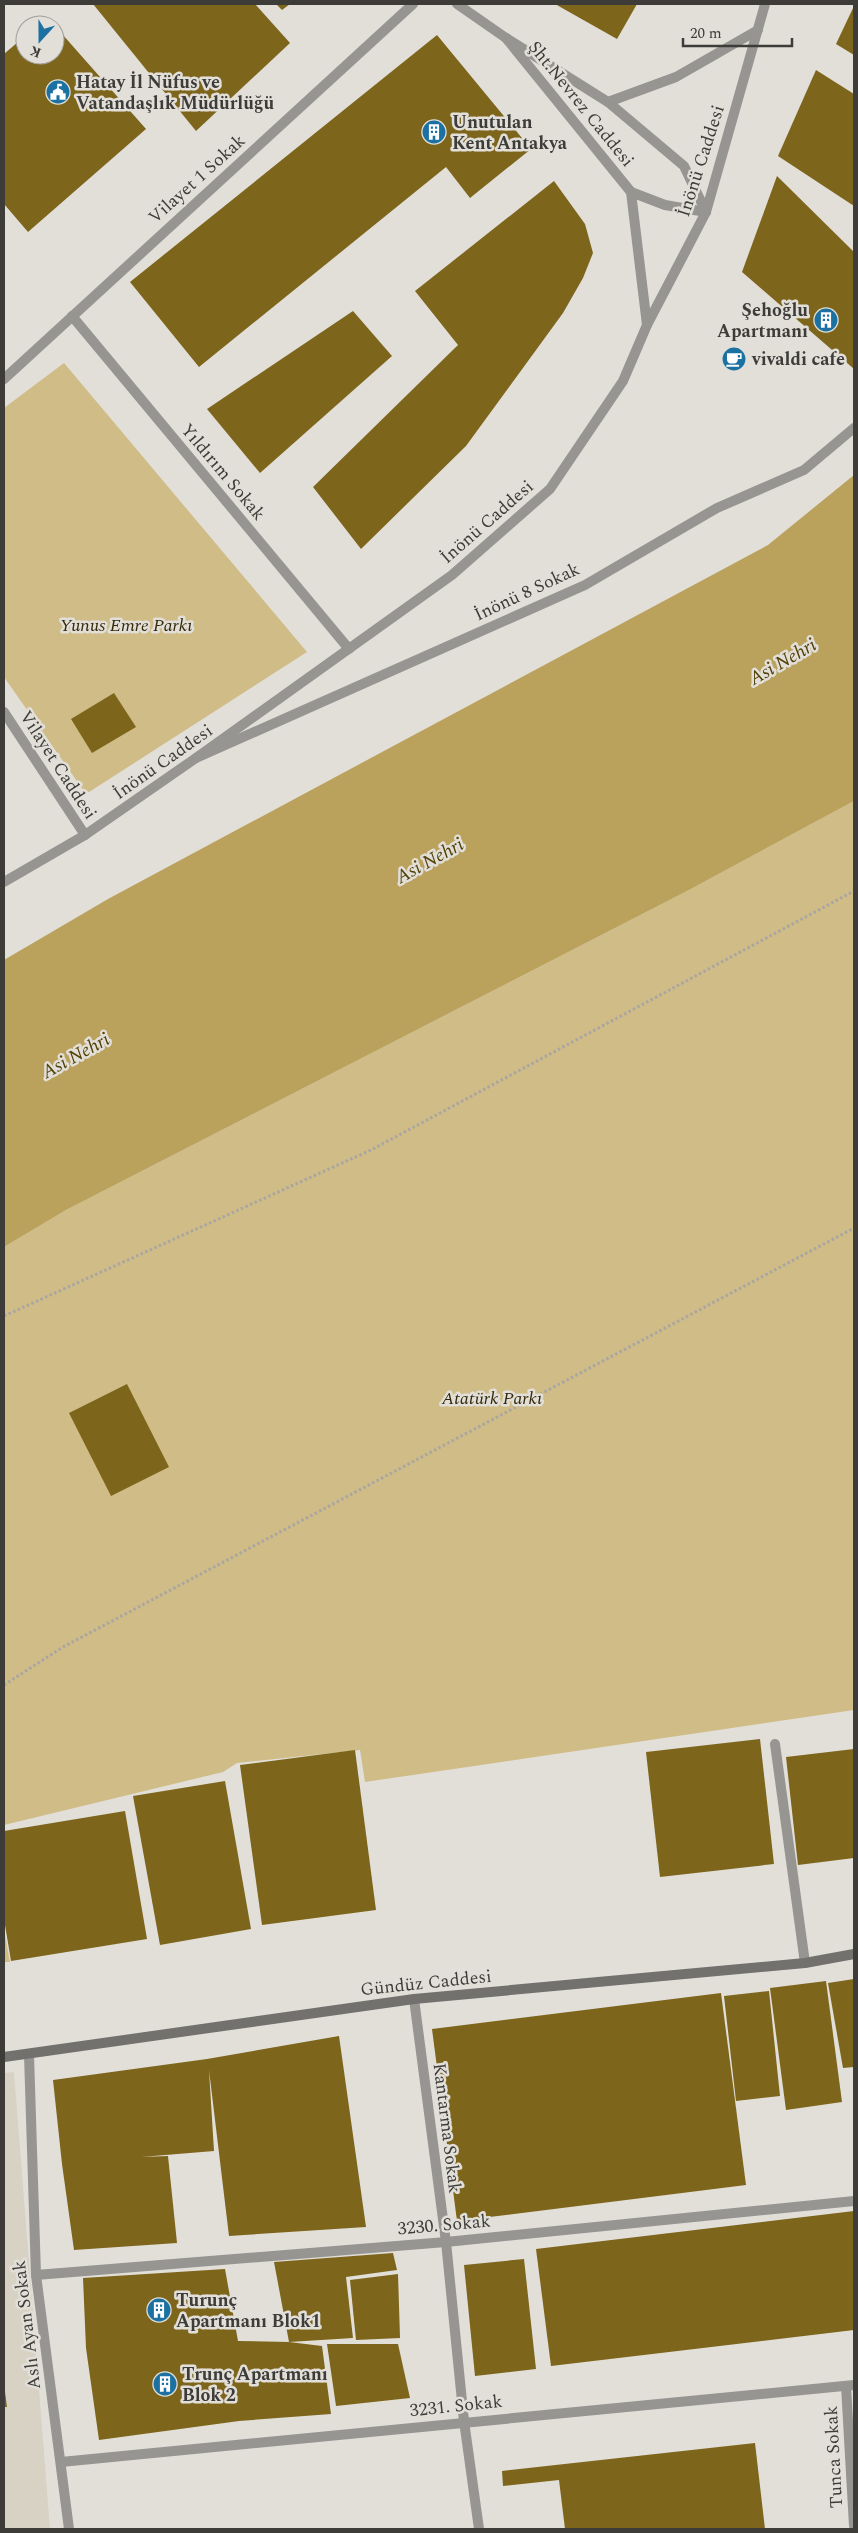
<svg xmlns="http://www.w3.org/2000/svg" width="858" height="2533" font-family="Spectral,serif">
<style>
.built{fill:#d8d2c5}
.green{fill:#d0bc87}
.water{fill:#baa15c}
.building{fill:#7d651c}
.lines{fill:none;stroke-linecap:round;stroke-linejoin:round}
.path{stroke:#a9a6a2;stroke-width:3;stroke-dasharray:2.5 2.5;stroke-linecap:butt}
.minor{stroke:#969592;stroke-width:10}
.tertiary{stroke:#969592;stroke-width:10}
.secondary{stroke:#72716d;stroke-width:10}
.labels{text-anchor:middle;dominant-baseline:central;stroke-width:5;stroke-linejoin:round;paint-order:stroke}
.poi-label{font-size:18px;font-weight:bold;fill:#3d3c39;stroke:#e2dfd9;text-anchor:start}
.street-label{font-size:18px;fill:#3d3c39;stroke:#e2dfd9}
.park-label{font-size:18px;font-style:italic;fill:#332808;stroke:#e2dfd9}
.water-label{font-size:19px;font-style:italic;fill:#513f04;stroke:#e2dfd9}
</style>
<rect width="100%" height="100%" fill="#e2dfd9"/>
<!-- built -->
<path class="built" d="M14 2072 50 2529H4V2073Z"/>
<!-- green -->
<g class="green">
<path d="M64 363 307 652 86 794 4 677V408Z"/>
<path d="M854 801V1710L365 1782 360 1750 237 1763 223 1772 4 1825V1247L66 1210 689 890Z"/>
<path d="M4 1930 10 1962H4Z"/>
</g>
<!-- water -->
<path class="water" d="M854 475V801L689 890 66 1210 4 1247V960L108 899 768 545Z"/>
<!-- building -->
<g class="building">
<path d="M93 4H255L290 43 196 131Z"/>
<path d="M276 4H290L282 10Z"/>
<path d="M555 4H637L617 39Z"/>
<path d="M854 6V55L836 44Z"/>
<path d="M47 17 54 25H38Z"/>
<path d="M55 26 146 129 28 232 4 204V54L25 36V55H55Z"/>
<path d="M437 35 531 149 470 198 446 167 199 367 130 282Z"/>
<path d="M816 70 854 94V206L778 156Z"/>
<path d="M777 176 854 252V369L742 272Z"/>
<path d="M554 181 585 224 593 253 583 278 563 313 466 446 361 549 313 487 458 345 415 291Z"/>
<path d="M353 311 392 356 260 473 207 409Z"/>
<path d="M114 693 136 727 92 753 71 719Z"/>
<path d="M127 1384 169 1467 111 1496 69 1413Z"/>
<path d="M760 1739 774 1864 660 1877 646 1752Z"/>
<path d="M854 1749V1858L798 1865 786 1757Z"/>
<path d="M355 1750 376 1910 262 1925 240 1765Z"/>
<path d="M225 1781 251 1929 160 1945 133 1796Z"/>
<path d="M125 1811 147 1939 11 1961 4 1919V1831Z"/>
<path d="M854 1979V2067L843 2068 828 1983Z"/>
<path d="M826 1981 842 2102 786 2110 770 1988Z"/>
<path d="M769 1991 780 2096 736 2101 724 1996Z"/>
<path d="M721 1993 746 2185 457 2221 432 2029Z"/>
<path d="M339 2036 366 2227 229 2236 209 2070 214 2151 141 2157 168 2156 177 2243 74 2250 62 2164 53 2080 207 2059Z"/>
<path d="M854 2211V2330L551 2366 536 2249Z"/>
<path d="M393 2253 397 2270 346 2277 353 2338 289 2342 322 2346 331 2414 239 2421 99 2440 86 2348 83 2278 225 2269 238 2341 289 2342 274 2262Z"/>
<path d="M524 2259 536 2369 475 2376 464 2265Z"/>
<path d="M398 2274 400 2338 356 2340 350 2280Z"/>
<path d="M327 2344H398L410 2398 336 2406Z"/>
<path d="M4 2392H5L7 2407H4Z"/>
<path d="M755 2443 765 2529H565L559 2480 503 2486 502 2471Z"/>
</g>
<g class="lines">
<!-- path -->
<g class="path">
<path d="M4 1316 371 1150 854 891"/>
<path d="M4 1685 63 1647 854 1228"/>
</g>
<!-- minor -->
<g class="minor">
<path d="M457 4 506 38 608 102 684 166 706 212"/>
<path d="M506 38 631 192 647 325"/>
<path d="M608 102 676 77 758 30"/>
<path d="M631 192 665 205 706 212"/>
<path d="M72 316 349 649"/>
<path d="M4 379 413 4"/>
<path d="M4 712 85 835"/>
<path d="M4 882 85 835 196 758 585 585 717 508 804 470 854 428"/>
<path d="M775 1744 805 1963"/>
<path d="M414 1999 446 2242 464 2421 479 2529"/>
<path d="M29 2055 36 2275 69 2529"/>
<path d="M36 2275 446 2242 854 2201"/>
<path d="M846 2386 854 2526"/>
<path d="M61 2462 854 2385"/>
</g>
<!-- tertiary -->
<path class="tertiary" d="M196 758 452 575 550 489 623 381 647 325 706 212 765 4"/>
<!-- secondary -->
<path class="secondary" d="M4 2057 414 1999 805 1963 854 1954"/>
</g>
<!-- icons -->
<defs>
<symbol id="civic-disc" viewBox="-11 -11 22 22"><circle r="9.5" fill="#1b71a1" stroke="#e2dfd9"/><path d="M-.6-6.5H3V-4.5H.6V-3L4-1V1h2V6H-6V1h2V-1L-.6-3ZM-1.2 2.5V6h2.4V2.5Z" fill="#fff"/></symbol>
<symbol id="building-disc" viewBox="-11 -11 22 22"><circle r="9.5" fill="#1b71a1" stroke="#e2dfd9"/><path d="M-4-6H4V6H1V3H-1V6H-4ZM-2.5-4.3h1.7v1.8h-1.7ZM.8-4.3h1.7v1.8H.8ZM-2.5-1h1.7V.8h-1.7ZM.8-1h1.7V.8H.8Z" fill="#fff"/></symbol>
<symbol id="cafe-disc" viewBox="-11 -11 22 22"><circle r="9.5" fill="#1b71a1" stroke="#e2dfd9"/><path d="M-5.5-4.5H6V0H3Q3 3.5 0 3.5H-2.5Q-5.5 3.5-5.5 0ZM3-3.2v2h1.7v-2ZM-6 4.5H4V6H-6Z" fill="#fff"/></symbol>
</defs>
<g fill-rule="evenodd">
<use href="#civic-disc" x="44" y="78" width="28" height="28"/>
<use href="#building-disc" x="420" y="118" width="28" height="28"/>
<use href="#building-disc" x="812" y="306" width="28" height="28"/>
<use href="#cafe-disc" x="720" y="345" width="28" height="28"/>
<use href="#building-disc" x="145" y="2296" width="28" height="28"/>
<use href="#building-disc" x="151" y="2370" width="28" height="28"/>
</g>
<g class="labels">
<!-- poi labels -->
<g class="poi-label">
<text x="76" y="82">Hatay İl Nüfus ve<tspan x="76" dy="21">Vatandaşlık Müdürlüğü</tspan></text>
<text x="452" y="122">Unutulan<tspan x="452" dy="21">Kent Antakya</tspan></text>
<text x="808" y="310" text-anchor="end">Şehoğlu<tspan x="808" dy="21">Apartmanı</tspan></text>
<text x="752" y="359">vivaldi cafe</text>
<text x="176" y="2300">Turunç<tspan x="176" dy="21">Apartmanı Blok1</tspan></text>
<text x="182" y="2374">Trunç Apartmanı<tspan x="182" dy="21">Blok 2</tspan></text>
</g>
<!-- street labels -->
<g class="street-label">
<text transform="translate(581 104) rotate(51)">Şht.Nevrez Caddesi</text>
<text transform="translate(701 161) rotate(-72)">İnönü Caddesi</text>
<text transform="translate(197 179) rotate(-42)">Vilayet 1 Sokak</text>
<text transform="translate(223 472) rotate(50)">Yıldırım Sokak</text>
<text transform="translate(487 522) rotate(-41)">İnönü Caddesi</text>
<text transform="translate(527 592) rotate(-25)">İnönü 8 Sokak</text>
<text transform="translate(163 762) rotate(-35)">İnönü Caddesi</text>
<text transform="translate(58 765) rotate(57)">Vilayet Caddesi</text>
<text transform="translate(426 1983) rotate(-6)">Gündüz Caddesi</text>
<text transform="translate(447 2128) rotate(83)">Kantarma Sokak</text>
<text transform="translate(444 2225) rotate(-5)">3230. Sokak</text>
<text transform="translate(27 2325) rotate(-97)">Aslı Ayan Sokak</text>
<text transform="translate(456 2406) rotate(-6)">3231. Sokak</text>
<text transform="translate(834 2457) rotate(-93)">Tunca Sokak</text>
</g>
<!-- park labels -->
<g class="park-label">
<text x="126" y="625">Yunus Emre Parkı</text>
<text x="492" y="1398">Atatürk Parkı</text>
</g>
<!-- water labels -->
<g class="water-label">
<text transform="translate(783 662) rotate(-30)">Asi Nehri</text>
<text transform="translate(430 861) rotate(-29)">Asi Nehri</text>
<text transform="translate(76 1056) rotate(-29)">Asi Nehri</text>
</g>
</g>
<!-- border -->
<rect width="858" height="2533" fill="none" stroke="#3d3c39" stroke-width="10"/>
<!-- north arrow -->
<g transform="translate(40 40) rotate(201)"><circle r="24" fill="#e2dfd9" stroke="#a09e99"/>
<path d="M0-4L9 19L0 12L-9 19Z" fill="#1b71a1"/>
<text y="-8" font-size="14" font-weight="bold" text-anchor="middle" fill="#3d3c39">K</text>
</g>
<!-- scale -->
<path d="M683 38v8h109v-8" fill="none" stroke="#3d3c39" stroke-width="2.5"/>
<text x="690" y="38" font-size="15" fill="#3d3c39" stroke="#e2dfd9" stroke-width="4" paint-order="stroke">20 m</text>
</svg>
